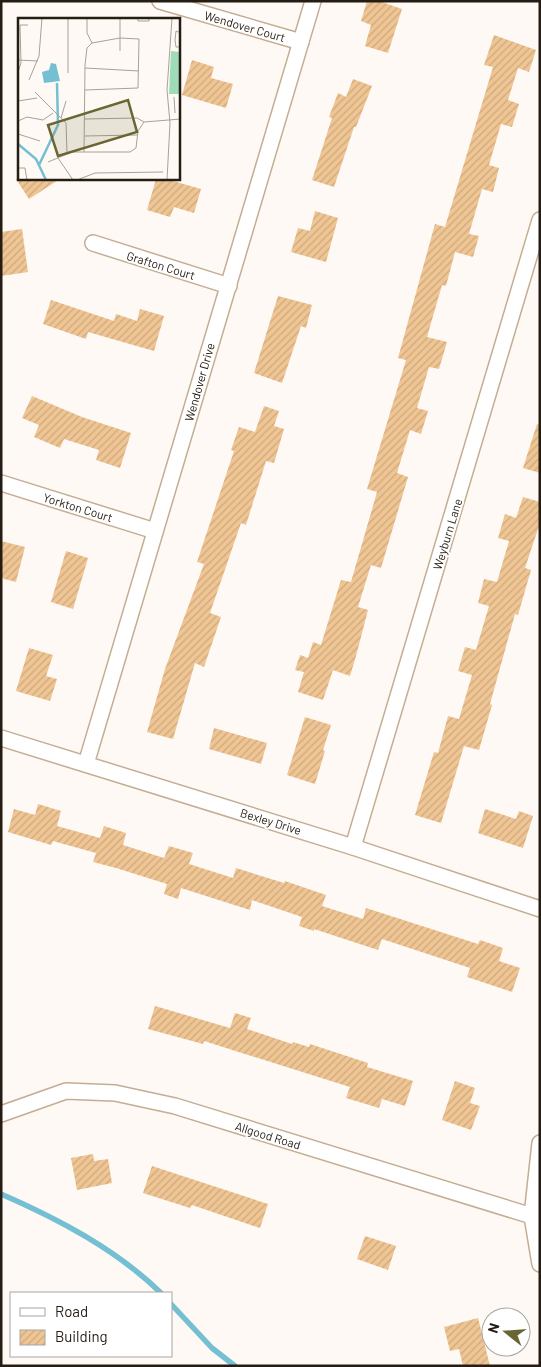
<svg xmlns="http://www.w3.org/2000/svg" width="541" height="1367" font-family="Barlow,sans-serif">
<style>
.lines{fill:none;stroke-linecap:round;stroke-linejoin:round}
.stream{stroke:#75bfd3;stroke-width:5.5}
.building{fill:url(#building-hatch)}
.street-casing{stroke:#c4ad93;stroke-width:18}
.street{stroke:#fff;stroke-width:15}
.labels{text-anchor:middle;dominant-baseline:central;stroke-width:4;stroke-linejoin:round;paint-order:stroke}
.street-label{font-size:12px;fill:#251d13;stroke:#fff}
.inset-river{fill:none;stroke:#75bfd3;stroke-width:2.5}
.inset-road{fill:none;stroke:#a7a19a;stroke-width:1}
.view{fill:#6a6633;fill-opacity:0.15;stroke:#6a6633;stroke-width:2.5}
.inset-edge{fill:none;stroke:#251d13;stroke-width:2.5}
</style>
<defs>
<pattern id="building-hatch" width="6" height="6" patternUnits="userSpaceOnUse" patternTransform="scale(1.25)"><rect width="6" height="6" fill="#efc594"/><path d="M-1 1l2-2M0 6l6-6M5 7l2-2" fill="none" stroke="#cda97f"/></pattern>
</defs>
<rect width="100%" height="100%" fill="#fef9f4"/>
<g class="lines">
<!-- stream -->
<g class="stream">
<path d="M1 1194C58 1219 116 1249 161 1293"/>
<path d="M171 1304 212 1348 235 1366"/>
</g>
</g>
<!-- building -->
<g class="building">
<path d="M367 1H379L402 9 388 53 365 46 371 25 361 21Z"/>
<path d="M494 35 536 50 529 72 518 68 508 100 519 104 512 127 501 124 489 165 499 168 493 192 482 189 469 234 479 236 473 257 455 252 446 286 442 285 427 337 447 342 439 369 429 367 417 408 428 411 421 434 410 430 397 473 408 477 381 568 371 565 358 607 368 610 356 656 350 676 333 670 323 700 298 692 304 672 295 670 300 655 308 658 313 642 321 645 341 580 351 582 377 492 367 489 406 360 398 358 435 224 445 227 493 67 484 65Z"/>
<path d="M192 60 214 67 211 78 233 84 226 108 182 95Z"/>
<path d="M353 79 372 86 356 127H354L334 187 312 180 332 118 329 117 338 93 346 97Z"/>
<path d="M16 179H60L29 199Z"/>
<path d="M156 179H166L201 189 194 213 174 207 170 217 147 210Z"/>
<path d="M315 211 338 218 326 262 291 252 298 228 310 231Z"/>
<path d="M22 229 28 272 1 276V232Z"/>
<path d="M278 296 312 305 306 328 301 326 282 383 254 373Z"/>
<path d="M51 300 114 321 116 314 137 321 140 309 164 316 154 351 88 332 86 339 43 324Z"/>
<path d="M32 396 82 417 131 433 120 468 96 460 99 450 64 439 60 448 34 437 39 425 22 418Z"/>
<path d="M264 406 279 411 274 426 284 429 274 463 266 461 246 525 241 523 210 613 221 617 204 667 195 663 173 739 147 732 165 669 204 564 197 562 234 451 231 450 239 427 255 432Z"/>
<path d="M537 424 540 425V473L523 468Z"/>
<path d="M523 497 540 502V523L525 568 531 570 518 615 515 614 490 704 492 705 479 750 464 746 441 823 415 815 434 752 438 753 448 716 459 719 472 675 458 671 465 647 476 650 489 606 478 603 484 579 497 582 509 541 498 538 505 514 516 518Z"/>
<path d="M1 541 25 547 16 582 1 578Z"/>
<path d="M66 551 88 558 73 609 51 602Z"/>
<path d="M29 648 53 655 46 676 57 679 50 701 16 691Z"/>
<path d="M305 717 331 725 323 750 325 751 315 784 287 775Z"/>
<path d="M214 728 267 743 261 764 209 749Z"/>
<path d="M38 804 61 811 57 826 100 838 104 826 126 833 123 845 164 858 169 846 193 853 189 864 233 878 236 868 284 883 285 881 326 895 322 906 363 919 366 908 478 944 480 940 503 948 499 961 520 968 512 992 467 977 470 968 382 939 378 950 314 929V931L299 926 302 917 252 900 250 910 181 888 178 899 164 894 167 884 116 868 93 862 96 853 53 841 51 845 8 832 14 809 35 815Z"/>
<path d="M485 809 516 819 519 811 533 816 523 848 478 833Z"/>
<path d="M155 1006 230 1028 235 1013 251 1018 247 1029 292 1044 293 1042 309 1047 310 1044 368 1063 367 1067 413 1081 405 1106 382 1099 379 1108 346 1098 350 1087 204 1041 203 1044 148 1029Z"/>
<path d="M455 1081 475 1088 470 1103 480 1106 471 1130 442 1120Z"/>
<path d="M93 1154 94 1161 108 1159 112 1183 77 1190 71 1158Z"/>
<path d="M152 1166 268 1204 260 1228 192 1205 190 1208 143 1193Z"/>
<path d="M365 1236 396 1246 388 1270 357 1259Z"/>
<path d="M478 1318 490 1366H463L459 1349 450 1351 444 1327Z"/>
</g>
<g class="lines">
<defs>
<g id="street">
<path d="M160 1 301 42"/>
<path d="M93 243 229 286"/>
<path d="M1 483 155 531"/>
<path d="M1 738 353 847 540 909"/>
<path d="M86 764 313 1"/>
<path d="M353 847 540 220"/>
<path d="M1 1114 66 1091 115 1093 175 1106 532 1216"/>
<path d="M540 1143 532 1216 540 1264"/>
</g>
</defs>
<!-- street casing -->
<use href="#street" class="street-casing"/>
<!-- street -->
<use href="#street" class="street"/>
</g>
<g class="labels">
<!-- street labels -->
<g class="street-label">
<text transform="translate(245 26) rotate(16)">Wendover Court</text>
<text transform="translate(161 265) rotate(17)">Grafton Court</text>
<text transform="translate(199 382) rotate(-74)">Wendover Drive</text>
<text transform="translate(78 507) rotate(17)">Yorkton Court</text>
<text transform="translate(447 534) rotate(-73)">Weyburn Lane</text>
<text transform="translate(271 821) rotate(17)">Bexley Drive</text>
<text transform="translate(268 1135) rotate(17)">Allgood Road</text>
</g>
</g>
<!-- overview -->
<g transform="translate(18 18)">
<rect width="162" height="162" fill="#fef9f4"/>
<path d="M153 33 162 34V76H151Z" fill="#9edbb7"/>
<path d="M33 45 38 46 42 63 26 65 24 54 31 52Z" fill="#75bfd3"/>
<path class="inset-river" d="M0 126 18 141 28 162M21 147 40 107 39 65"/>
<path class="inset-road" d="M69 0V15L74 25M120 0V3H131V0M163 15 158 13 157 22 158 29H163M102 33V0M0 42 20 43M67 50 121 53M0 54 3 45 2 7H10M50 55V0M11 62 21 38 24 0M17 74 48 105 49 134M156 79 157 95M0 83 19 80M43 100 48 83M67 101 119 100 126 104M0 103 9 99 25 102 35 95M0 116 22 123M67 118 119 117M66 134 67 47 69 30 74 25 102 20 121 21 120 70 67 72M40 140 55 162M30 144 54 134H112L118 130 120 113 126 104 163 101M0 150H7L9 162M59 162 77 155 145 154M149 162 152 105 149 72 154 0"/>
<path class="view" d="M110 82 119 114 40 138 30 107Z"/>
<rect width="162" height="162" class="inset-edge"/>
</g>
<!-- border -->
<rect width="541" height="1367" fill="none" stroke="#251d13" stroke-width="5"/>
<!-- legend -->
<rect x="10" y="1292" width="162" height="65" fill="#ffffff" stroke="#a8a5a1"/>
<rect x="20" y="1308" width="25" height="8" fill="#ffffff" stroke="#a8a5a1"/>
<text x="55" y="1317" font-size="15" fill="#251d13">Road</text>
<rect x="20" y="1330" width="25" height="15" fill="url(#building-hatch)" stroke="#a8a5a1"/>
<text x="55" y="1342" font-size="15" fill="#251d13">Building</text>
<!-- north arrow -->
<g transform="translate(506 1332) rotate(287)"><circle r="24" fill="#ffffff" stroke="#a8a5a1"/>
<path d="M0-4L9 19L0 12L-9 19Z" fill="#6a6633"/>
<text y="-8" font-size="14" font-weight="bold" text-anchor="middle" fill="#251d13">N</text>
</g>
</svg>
